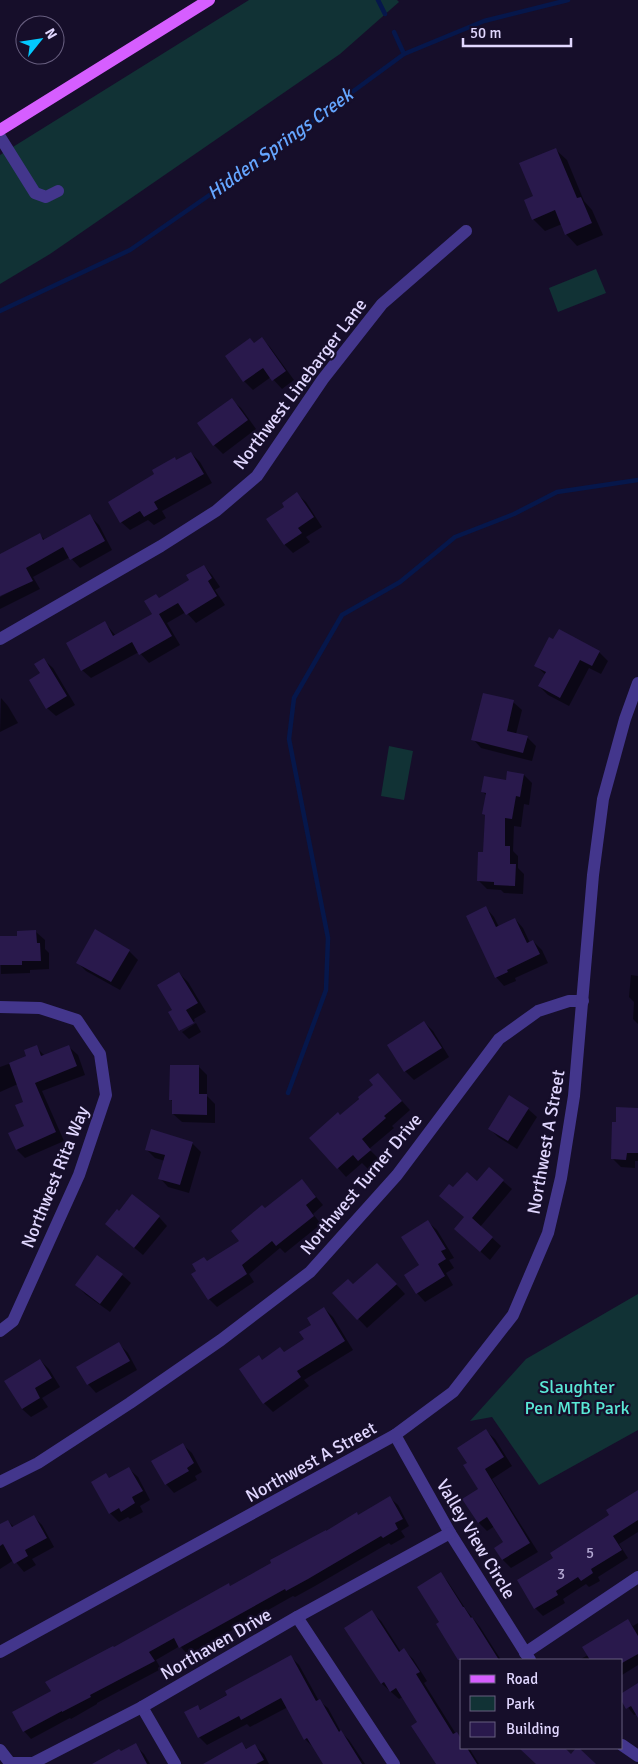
<svg xmlns="http://www.w3.org/2000/svg" width="638" height="1764" font-family="Signika,sans-serif">
<style>
.green{fill:#113235}
.shadow{fill:#0007}
.lines{fill:none;stroke-linecap:round;stroke-linejoin:round}
.stream{stroke:#06174b;stroke-width:4.5}
.building{fill:#29194c}
.minor{stroke:#43368c;stroke-width:12}
.major{stroke:#d65eff;stroke-width:12}
.labels{text-anchor:middle;dominant-baseline:central;stroke-width:4.5;stroke-linejoin:round;paint-order:stroke}
.number-label{font-size:15px;fill:#b3a8d2}
.street-label{font-size:18px;fill:#e1d7ff;stroke:#160e2a}
.park-label{font-size:18px;fill:#5ae9d6;stroke:#160e2a}
.water-label{font-size:19px;font-style:italic;fill:#65a6ff;stroke:#160e2a}
</style>
<rect width="100%" height="100%" fill="#160e2a"/>
<!-- green -->
<g class="green">
<path d="M249 0H397L399 2 340 54 50 254 0 284V155Z"/>
<path d="M596 269 606 293 558 312 549 288Z"/>
<path d="M389 746 413 751 404 800 381 796Z"/>
<path d="M638 1294V1430L539 1485 492 1417 470 1421 526 1359Z"/>
</g>
<!-- shadow -->
<g class="shadow">
<path d="M555 149 567 160 584 201 592 210 603 235 577 246 566 234 562 224 545 231 533 219 534 197Z"/>
<path d="M262 339 270 347 294 380 282 389 271 377 253 390 244 381 226 356 255 344Z"/>
<path d="M232 400 241 408 256 429 223 454 214 445Z"/>
<path d="M191 453 200 462 212 483 162 511 166 518 154 525 148 520 130 530 121 522 177 461Z"/>
<path d="M297 494 306 502 322 527 306 537 310 542 293 553 285 545 268 519 286 507Z"/>
<path d="M90 516 99 525 112 550 80 568 70 557 33 577 40 589 0 609V597L21 586 0 594V556L39 534 45 540Z"/>
<path d="M204 566 212 575 220 587 215 590 225 605 196 623 186 612 167 623 180 645 149 663 139 652 91 678 82 670 105 623 116 636 153 614 160 599 191 581Z"/>
<path d="M599 652 608 661 601 674 589 668 569 706 548 695 539 686 546 675 535 665Z"/>
<path d="M44 660 53 668 75 705 56 716 47 708Z"/>
<path d="M1 698 8 706 18 723 0 732Z"/>
<path d="M513 702 522 710 516 734 527 737 536 746 532 761 481 748 473 739Z"/>
<path d="M524 775 532 783 529 805 524 804 521 827 514 826 513 851 518 856V868L524 874 523 894 504 893 501 890 487 889 479 881 485 853 486 816 483 814 486 795 483 792Z"/>
<path d="M486 908 494 917 499 927 515 919 523 928 530 943 533 941 542 950 548 963 515 978 516 981 504 986 496 977Z"/>
<path d="M36 932 45 940V949L49 953V969L30 970V973L1 974 0 937H19Z"/>
<path d="M129 951 138 960 120 990 86 971 77 962Z"/>
<path d="M179 973 188 982 206 1012 194 1019 195 1021 181 1029V1031L170 1013 173 1010Z"/>
<path d="M631 975 638 976V1024L633 1019 634 1002 629 997Z"/>
<path d="M424 1022 433 1031 449 1057 414 1080 405 1071Z"/>
<path d="M196 1023 201 1032 189 1039 182 1032Z"/>
<path d="M36 1047 45 1056 69 1047 78 1055 85 1075 42 1091 64 1141 25 1158 17 1150 26 1126 25 1102 18 1084 0 1092V1067L28 1057Z"/>
<path d="M199 1067 207 1075V1096L215 1104V1123L182 1122 173 1114V1102L170 1099Z"/>
<path d="M378 1074 410 1110 392 1126 394 1128 369 1149 379 1159 368 1169 362 1163 346 1177 338 1168 340 1116 374 1085Z"/>
<path d="M528 1109 537 1117 517 1149 498 1137 489 1128Z"/>
<path d="M638 1109V1161H635V1168L621 1167 612 1158 617 1123Z"/>
<path d="M192 1143 201 1152 189 1193 168 1187 160 1178 165 1161 155 1158 146 1149Z"/>
<path d="M489 1169 512 1189 480 1227 501 1246 490 1260 464 1237 465 1217 453 1189 477 1183Z"/>
<path d="M302 1180 323 1205 313 1214 321 1224 285 1253 280 1248 249 1274 254 1282 217 1307 209 1299 193 1274 208 1262 241 1241 265 1210Z"/>
<path d="M159 1217 167 1226 143 1255 106 1224Z"/>
<path d="M428 1222 437 1230 454 1258 449 1260 454 1268 446 1273 453 1285 425 1302 417 1293Z"/>
<path d="M386 1273 405 1294 367 1328 334 1293Z"/>
<path d="M122 1275 131 1283 110 1312 85 1294 77 1285Z"/>
<path d="M324 1308 333 1317 353 1350 304 1380 309 1386 273 1412 264 1403 262 1361 284 1353 306 1340 313 1325Z"/>
<path d="M119 1344 128 1353 137 1370 96 1393 88 1384Z"/>
<path d="M40 1360 49 1369 60 1387 42 1398 48 1407 31 1417 22 1409Z"/>
<path d="M486 1431 495 1439 512 1466 492 1479 538 1552 511 1568 503 1560 495 1548 505 1542 495 1526 487 1531 479 1523 480 1489Z"/>
<path d="M183 1445 192 1453 202 1472 195 1476 197 1480 174 1493 166 1484Z"/>
<path d="M129 1469 138 1477 150 1500 140 1506 143 1512 130 1519 128 1517 119 1522 110 1513V1479Z"/>
<path d="M638 1492V1532L619 1544 628 1558 598 1577 600 1581 589 1587 586 1584 563 1599 565 1603 543 1616 535 1608 555 1558 611 1515Z"/>
<path d="M390 1498 398 1505 409 1526 401 1531 405 1537 391 1545 389 1543 315 1586 295 1597 293 1596 188 1655 180 1646 156 1660 161 1669 97 1703V1704L71 1719 70 1718 31 1739 24 1731 52 1692 114 1648 229 1584 231 1587Z"/>
<path d="M34 1517 42 1525 54 1547 32 1559 36 1565 24 1572 14 1560 0 1569V1526L8 1521 14 1527Z"/>
<path d="M441 1574 448 1582 467 1611 480 1627 501 1660H462V1665L437 1624 441 1622Z"/>
<path d="M372 1612 381 1621 401 1652 404 1650 413 1659 427 1681 424 1683 456 1734 462 1738V1748H469L479 1764H438L419 1722 403 1697 399 1699 381 1683Z"/>
<path d="M627 1620 633 1626 638 1623V1665L622 1675V1660H579L588 1655Z"/>
<path d="M291 1657 299 1665 319 1701 328 1708 341 1732 349 1740 365 1764H325L313 1747 305 1739 288 1707 250 1727 247 1724 207 1745 199 1737 197 1706 201 1710Z"/>
<path d="M638 1685V1715L637 1714 634 1715 622 1700V1695Z"/>
<path d="M242 1744 248 1750 255 1746 264 1754 269 1764H216Z"/>
<path d="M135 1745 144 1754 150 1764H93Z"/>
</g>
<g class="lines">
<!-- stream -->
<g class="stream">
<path d="M378 0 385 14"/>
<path d="M394 32 404 54"/>
<path d="M0 311 130 250 250 167 404 54 484 21 568 0"/>
<path d="M288 1093 326 990 328 938 289 739 294 698 342 615 400 582 455 537 514 514 557 492 638 480"/>
</g>
</g>
<!-- building -->
<g class="building">
<path d="M556 148 577 198 581 197 592 223 565 235 555 210 532 220 524 200 533 196 519 163Z"/>
<path d="M262 337 286 371 272 381 263 368 243 382 225 356 250 338 254 343Z"/>
<path d="M232 398 248 420 213 446 197 423Z"/>
<path d="M191 452 204 474 154 502 158 509 144 517 140 511 120 523 108 502 154 474 152 470 175 457 176 460Z"/>
<path d="M297 492 314 517 298 528 302 533 284 545 266 519 284 507 282 503Z"/>
<path d="M90 514 105 541 70 560 63 547 26 568 33 581 0 596V554L40 533 43 540Z"/>
<path d="M204 565 212 578 208 581 217 596 186 615 178 603 159 614 172 636 139 655 132 642 81 671 66 643 105 621 113 636 152 614 144 601 156 594 159 598 189 580 186 575Z"/>
<path d="M559 629 600 651 592 666 580 660 560 698 538 686 546 672 534 666 549 637 553 639Z"/>
<path d="M44 658 67 696 46 709 29 680 40 673 34 664Z"/>
<path d="M483 693 514 700 507 731 528 736 523 753 471 740Z"/>
<path d="M507 771 524 774 520 797 516 796 512 819 505 818V846H510V864H516L515 886 494 885V882L477 881 478 852H483L485 815 482 814 486 793 481 792 484 776 506 780Z"/>
<path d="M486 906 496 927 515 918 527 943 533 940 540 954 507 970 508 972 495 978 466 916Z"/>
<path d="M95 929 130 950 111 982 76 963Z"/>
<path d="M36 930 37 943H40L41 961H22V965H0V936H17V931Z"/>
<path d="M179 972 198 1003 186 1010 194 1023 179 1031 168 1012 172 1010 157 985Z"/>
<path d="M424 1021 442 1048 404 1072 387 1045Z"/>
<path d="M37 1045 41 1056 69 1045 77 1066 35 1083 56 1132 16 1150 8 1133 24 1126 15 1105 23 1102 9 1063 26 1056 24 1050Z"/>
<path d="M170 1065H199V1094H207V1115L172 1114V1100H169Z"/>
<path d="M378 1073 402 1101 384 1116 386 1118 362 1139 371 1150 358 1161 353 1155 337 1169 309 1138 338 1112 340 1115 359 1099 358 1097 373 1085 369 1080Z"/>
<path d="M509 1095 529 1108 508 1141 488 1129Z"/>
<path d="M616 1107 638 1108V1153H627L626 1160 611 1159 612 1122H616Z"/>
<path d="M151 1129 193 1142 180 1185 158 1179 165 1155 145 1150Z"/>
<path d="M489 1167 504 1180 472 1218 493 1237 480 1252 454 1229 464 1217 439 1196 449 1184 453 1187 467 1172 477 1181Z"/>
<path d="M302 1179 316 1197 306 1205 314 1216 276 1246 272 1241 242 1265 247 1274 208 1300 191 1274 196 1271 192 1264 204 1257 207 1261 239 1241 231 1231 262 1205 265 1208Z"/>
<path d="M132 1194 160 1216 134 1248 105 1224 117 1209 119 1211Z"/>
<path d="M428 1220 446 1249 441 1251 446 1259 438 1264 445 1276 416 1294 404 1275 419 1265 401 1237Z"/>
<path d="M97 1255 123 1274 100 1304 75 1285Z"/>
<path d="M377 1263 397 1284 357 1320 332 1293 348 1279 353 1284Z"/>
<path d="M324 1307 345 1341 297 1371 301 1377 263 1404 239 1369 259 1355 262 1360 280 1347 284 1352 304 1339 299 1332 311 1325 307 1318Z"/>
<path d="M119 1342 130 1361 87 1385 76 1367Z"/>
<path d="M40 1359 52 1378 35 1388 40 1398 22 1409 4 1381Z"/>
<path d="M486 1429 504 1457 485 1469 530 1543 502 1560 494 1548 503 1542 487 1517 478 1523 462 1499 478 1489 463 1465 467 1463 457 1448Z"/>
<path d="M183 1443 194 1463 187 1468 189 1471 165 1485 151 1461Z"/>
<path d="M129 1467 143 1491 132 1497 135 1503 121 1512 119 1508 109 1514 91 1482 106 1473 109 1478Z"/>
<path d="M638 1490V1520L613 1536 622 1550 591 1569 593 1573 581 1581 578 1577 556 1591 558 1595 534 1609 517 1580 553 1558 550 1553 609 1515 606 1510Z"/>
<path d="M390 1496 403 1519 395 1523 398 1529 383 1538 381 1536 308 1579 286 1591 285 1589 179 1648 174 1638 149 1652 155 1661 90 1695 91 1697 62 1712V1711L23 1732 12 1712 51 1691 45 1682 113 1646 114 1647 229 1583 230 1586 271 1563 270 1560 326 1530V1531L357 1512 358 1515Z"/>
<path d="M34 1515 47 1538 25 1550 28 1556 14 1564 3 1544 0 1546V1524L8 1520 12 1527Z"/>
<path d="M441 1572 463 1607H464L471 1618 472 1617 499 1660H458L436 1624 439 1622 417 1587Z"/>
<path d="M372 1610 399 1652 404 1648 420 1672 416 1674 453 1734 457 1732 462 1740V1748H467L477 1764H436L411 1726 417 1722 396 1688 390 1692 384 1682 381 1684 344 1628Z"/>
<path d="M628 1619 638 1636V1654L622 1663V1660H590L582 1647Z"/>
<path d="M291 1655 316 1701 320 1699 339 1732 341 1730 362 1764H323L307 1738 304 1740 281 1698 241 1720 239 1716 198 1738 184 1712 198 1705 200 1710 227 1695 225 1691Z"/>
<path d="M638 1683V1718L631 1706 626 1709 622 1702V1693Z"/>
<path d="M242 1742 246 1749 255 1744 264 1760 256 1764H203Z"/>
<path d="M136 1743 147 1764H92L119 1749 121 1751Z"/>
<path d="M519 1748H565L571 1754 576 1748H579L596 1764H536Z"/>
</g>
<g class="lines">
<!-- minor -->
<g class="minor">
<path d="M0 137 35 193 46 197 58 191"/>
<path d="M0 639 161 546 216 511 257 476 323 379 382 304 466 231"/>
<path d="M0 1007 40 1008 77 1020 100 1054 106 1095 79 1175 13 1321 0 1331"/>
<path d="M395 1435 450 1533 530 1660"/>
<path d="M0 1482 38 1463 130 1403 221 1340 310 1272 397 1175 499 1039 538 1011 569 1001H583"/>
<path d="M297 1617 394 1764"/>
<path d="M0 1652 395 1435 453 1392 513 1315 548 1233 561 1178 574 1096 593 875 603 799 625 719 638 683"/>
<path d="M525 1653 638 1577"/>
<path d="M142 1707 175 1764"/>
<path d="M622 1745 638 1756"/>
<path d="M0 1750 10 1763H33L142 1707 297 1617 450 1533"/>
</g>
<!-- major -->
<path class="major" d="M0 130 209 0"/>
</g>
<g class="labels">
<!-- number labels -->
<g class="number-label">
<text x="590" y="1553">5</text>
<text x="561" y="1574">3</text>
</g>
<!-- street labels -->
<g class="street-label">
<text transform="translate(300 384) rotate(-53)">Northwest Linebarger Lane</text>
<text transform="translate(546 1142) rotate(-80)">Northwest A Street</text>
<text transform="translate(55 1177) rotate(-68)">Northwest Rita Way</text>
<text transform="translate(361 1184) rotate(-50)">Northwest Turner Drive</text>
<text transform="translate(311 1462) rotate(-29)">Northwest A Street</text>
<text transform="translate(476 1539) rotate(59)">Valley View Circle</text>
<text transform="translate(216 1644) rotate(-30)">Northaven Drive</text>
</g>
<!-- park labels -->
<g class="park-label">
<text x="577" y="1387">Slaughter<tspan x="577" dy="21">Pen MTB Park</tspan></text>
</g>
<!-- water labels -->
<g class="water-label">
<text transform="translate(280 144) rotate(-36)">Hidden Springs Creek</text>
</g>
</g>
<!-- legend -->
<rect x="460" y="1659" width="162" height="90" fill="#160e2a" stroke="#675e7f"/>
<rect x="470" y="1675" width="25" height="8" fill="#d65eff" stroke="#675e7f"/>
<text x="506" y="1684" font-size="15" fill="#e1d7ff">Road</text>
<rect x="470" y="1696" width="25" height="15" fill="#113235" stroke="#675e7f"/>
<text x="506" y="1709" font-size="15" fill="#e1d7ff">Park</text>
<rect x="470" y="1722" width="25" height="15" fill="#29194c" stroke="#675e7f"/>
<text x="506" y="1734" font-size="15" fill="#e1d7ff">Building</text>
<!-- north arrow -->
<g transform="translate(40 40) rotate(60)"><circle r="24" fill="#160e2a" stroke="#675e7f"/>
<path d="M0-4L9 19L0 12L-9 19Z" fill="#03c9ff"/>
<text y="-8" font-size="14" font-weight="bold" text-anchor="middle" fill="#e1d7ff">N</text>
</g>
<!-- scale -->
<path d="M463 38v8h108v-8" fill="none" stroke="#e1d7ff" stroke-width="2.5"/>
<text x="470" y="38" font-size="15" fill="#e1d7ff" stroke="#160e2a" stroke-width="4" paint-order="stroke">50 m</text>
</svg>
